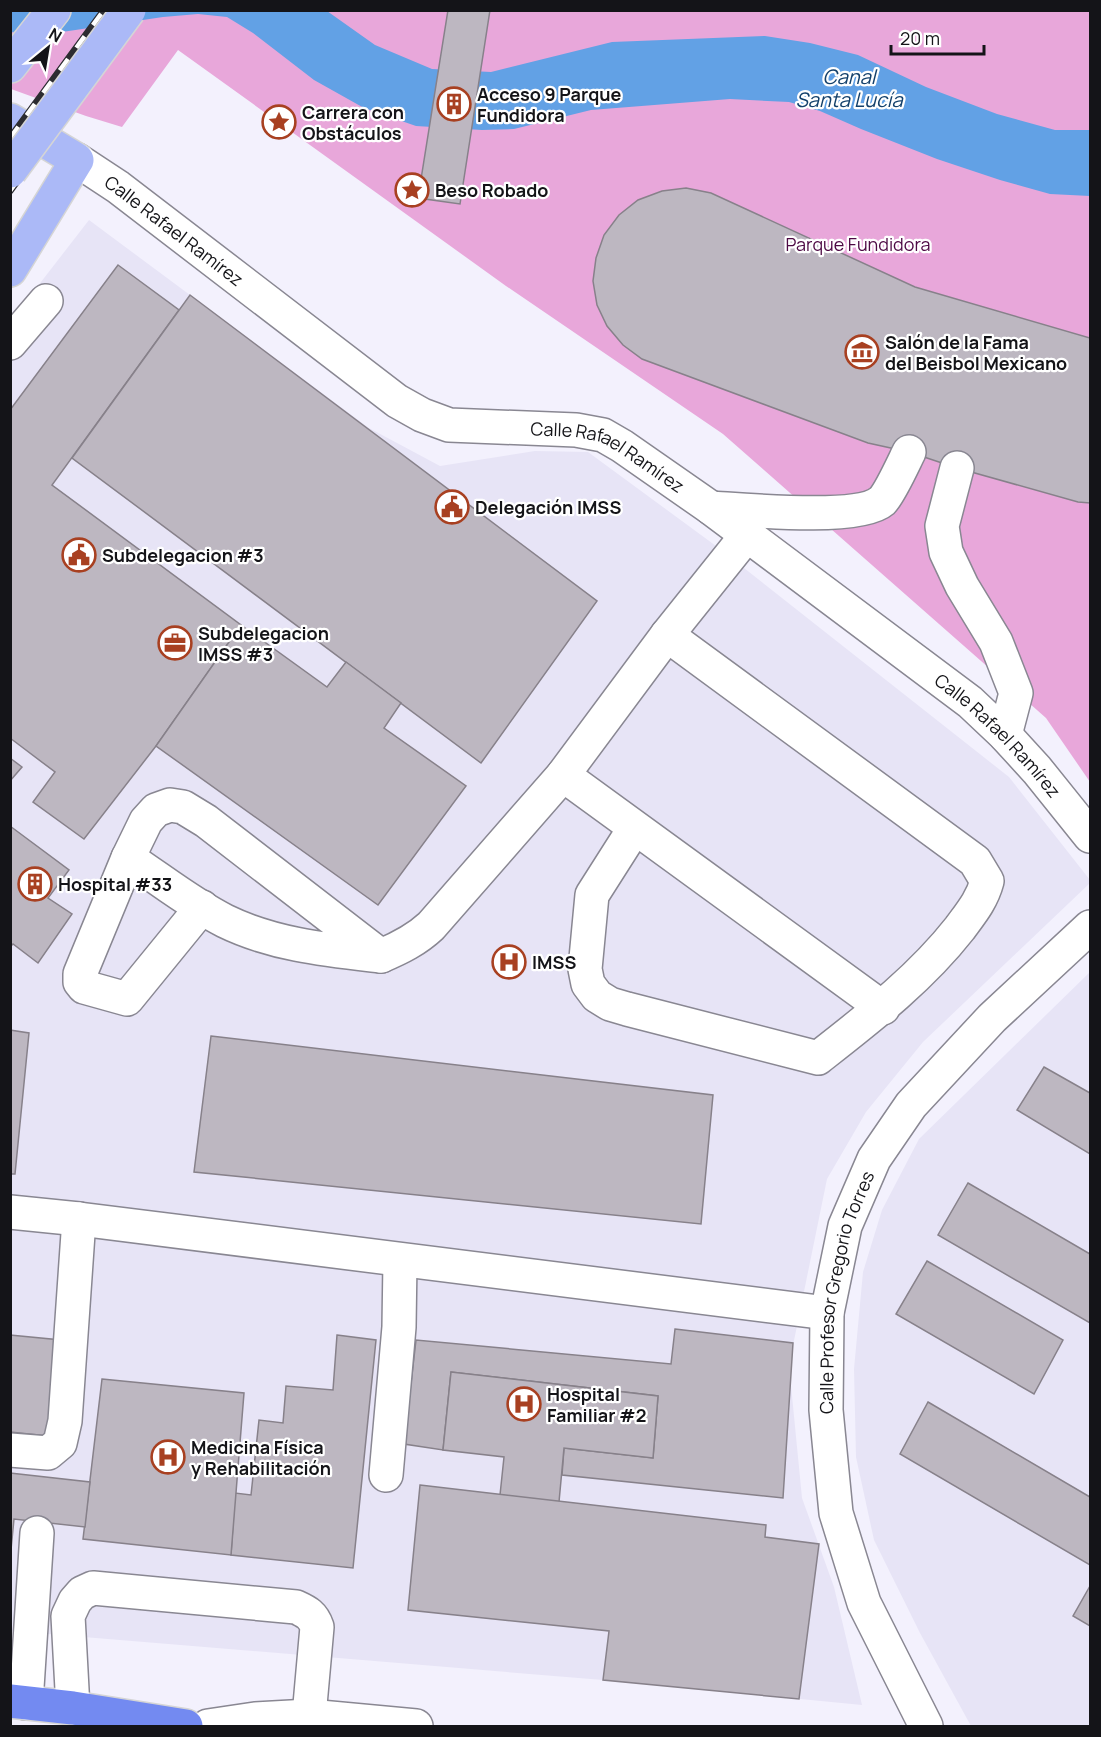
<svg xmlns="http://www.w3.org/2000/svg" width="1101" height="1737" font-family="Manrope,sans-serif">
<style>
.built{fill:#e7e4f6}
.green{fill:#e8a7da}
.water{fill:#62a1e5}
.building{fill:#bdb7c1;stroke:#87818a;stroke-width:1.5}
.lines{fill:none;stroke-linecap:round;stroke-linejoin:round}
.minor-casing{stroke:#898792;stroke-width:36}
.major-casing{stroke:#d5d5d5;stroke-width:36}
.highway-casing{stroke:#d5d5d5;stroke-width:36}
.minor{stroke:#fff;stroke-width:33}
.major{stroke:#abb9f7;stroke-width:33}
.highway{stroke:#738af1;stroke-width:33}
.rail-casing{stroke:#2c2c31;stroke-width:7}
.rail{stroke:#fff;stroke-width:4.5;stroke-dasharray:14;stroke-linecap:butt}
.major-bridge-casing{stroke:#d5d5d5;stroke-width:36;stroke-linecap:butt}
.major-bridge{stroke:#abb9f7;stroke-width:33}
.labels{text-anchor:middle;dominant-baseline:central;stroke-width:4.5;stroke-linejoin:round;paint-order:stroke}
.poi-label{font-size:18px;font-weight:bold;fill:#141418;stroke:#fff;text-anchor:start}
.street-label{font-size:18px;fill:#141418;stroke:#fff}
.park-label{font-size:18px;fill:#4d0944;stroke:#fff}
.water-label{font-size:20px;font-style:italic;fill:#13406b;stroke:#fff}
</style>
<rect width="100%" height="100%" fill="#f3f1fd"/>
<!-- built -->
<g class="built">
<path d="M89 220 369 428 440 466 535 451 588 452 716 546 1009 777 1090 880V883L923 1042 866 1112 827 1179 789 1365 802 1498 834 1587 862 1705 603 1680 11 1631 10 322Z"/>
<path d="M1090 972V1726H971L920 1633 874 1540 856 1457 854 1369 863 1272 882 1210 919 1139Z"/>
</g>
<!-- green -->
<path class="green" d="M10 11H1090V782L1046 718 723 434 506 286 178 50 122 127 86 116 11 89Z"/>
<!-- water -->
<path class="water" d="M10 11H327L375 45 432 69 491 72 612 42 765 36 810 43 858 55 926 87 997 114 1055 130H1090V196L1050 194 1000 180 937 159 861 129 820 111 789 102 730 99 591 110 514 129 482 130 416 126 364 108 314 80 253 33 227 17 198 14 163 17 35 36 11 32Z"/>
<!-- building -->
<g class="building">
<path d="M448 10H490L460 204 418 198Z"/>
<path d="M686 188 711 193 915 287 1090 338V503L1078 502 957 468 909 452 868 443 642 359 623 345 607 326 597 305 593 281 596 258 604 235 619 215 638 200 662 191Z"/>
<path d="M118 265 179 310 52 485 241 625 156 746 84 839 33 802 55 772 10 738V410Z"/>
<path d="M190 295 597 601 481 763 72 458Z"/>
<path d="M241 625 327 687 346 662 401 703 384 728 466 786 378 905 156 746Z"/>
<path d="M10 758 22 767 10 781Z"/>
<path d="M10 826 69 870 48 898 72 914 38 963 13 944 10 947Z"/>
<path d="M10 1030 29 1033 15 1174H10Z"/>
<path d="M211 1036 713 1095 701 1224 194 1172Z"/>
<path d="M1044 1067 1090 1093V1154L1017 1110Z"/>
<path d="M968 1183 1090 1254V1323L938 1235Z"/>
<path d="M927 1261 1063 1340 1034 1394 896 1314Z"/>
<path d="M675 1329 793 1343 783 1498 562 1475 564 1448 653 1458 658 1396 451 1372 443 1450 404 1444 416 1340 671 1364Z"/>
<path d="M10 1335 61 1340 48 1436 10 1432Z"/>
<path d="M337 1335 376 1340 353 1568 231 1555 235 1493 251 1495 259 1420 283 1423 286 1386 333 1390Z"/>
<path d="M451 1372 658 1396 653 1458 564 1448 559 1502 500 1495 504 1457 443 1450Z"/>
<path d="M102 1379 244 1393 231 1555 83 1539Z"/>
<path d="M928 1402 1090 1497V1565L900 1454Z"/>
<path d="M10 1473 90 1482 85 1527 14 1519 10 1560Z"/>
<path d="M420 1485 766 1525 765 1537 819 1544 799 1699 603 1680 609 1631 408 1610Z"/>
<path d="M1090 1586V1626L1073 1616Z"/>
</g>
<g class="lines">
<defs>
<g id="minor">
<path id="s1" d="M77 160 118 187 397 401 422 415 449 425 576 430 603 435 622 446 711 508 970 702 1005 735 1037 770 1090 836"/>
<path d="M10 343 46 301"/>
<path d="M957 468 942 526 946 552 962 586 996 642 1016 693 1005 735"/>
<path d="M711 508C745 510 859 521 882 501 890 493 903 464 909 452"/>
<path d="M563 775 883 1008"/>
<path d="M170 805 183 807 206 821 381 956C328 950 274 945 225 921 191 904 160 879 128 858L146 821 156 810Z"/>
<path d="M634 829 592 895 585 969 588 984 597 996 610 1004 627 1009 818 1058C869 1018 920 979 960 928 971 913 982 900 987 881L975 861 667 635"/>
<path d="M128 858 80 974V982L84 987 127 999 202 907"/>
<path d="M381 956C400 948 416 940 431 926L563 775 667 635 747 535"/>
<path d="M10 1212 79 1219 827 1313"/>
<path d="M10 1450 48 1453 60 1443 65 1421 79 1219"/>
<path d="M386 1475 399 1327 400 1261"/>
<path d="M26 1703 37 1533"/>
<path d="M73 1708 68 1616 75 1601 82 1593 93 1588 296 1607C307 1612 313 1615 317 1627L309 1716"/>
<path d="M208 1726 255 1719 309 1716 416 1726"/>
<path id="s2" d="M926 1726 864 1603 836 1513 826 1410 827 1313 845 1226 874 1159 911 1105 992 1018 1090 927"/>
</g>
<g id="major">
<path d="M10 66 54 10"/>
<path d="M10 120 77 160 10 270"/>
</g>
<path id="highway" d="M10 1701 73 1708 186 1726"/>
</defs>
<!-- minor casing -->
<use href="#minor" class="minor-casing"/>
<!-- major casing -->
<use href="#major" class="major-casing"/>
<!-- highway casing -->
<use href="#highway" class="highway-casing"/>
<!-- minor -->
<use href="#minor" class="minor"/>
<!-- major -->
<use href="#major" class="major"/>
<!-- highway -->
<use href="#highway" class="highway"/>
<defs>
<g id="rail">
<path d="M10 138 104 10"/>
<path d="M10 191 142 10"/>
</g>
</defs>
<!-- rail casing -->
<use href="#rail" class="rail-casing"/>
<!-- rail -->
<use href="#rail" class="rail"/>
<defs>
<path id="major-bridge" d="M10 171 129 10"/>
</defs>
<!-- major-bridge casing -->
<use href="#major-bridge" class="major-bridge-casing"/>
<!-- major-bridge -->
<use href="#major-bridge" class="major-bridge"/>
</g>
<!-- icons -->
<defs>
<symbol id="building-ring" viewBox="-11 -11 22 22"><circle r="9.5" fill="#fff" stroke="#a84021" stroke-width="1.5"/><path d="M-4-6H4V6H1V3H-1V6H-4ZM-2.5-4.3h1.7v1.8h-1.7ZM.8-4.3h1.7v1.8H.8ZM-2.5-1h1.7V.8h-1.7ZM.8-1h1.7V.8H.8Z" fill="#a84021"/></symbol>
<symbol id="sight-ring" viewBox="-11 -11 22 22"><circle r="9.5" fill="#fff" stroke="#a84021" stroke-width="1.5"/><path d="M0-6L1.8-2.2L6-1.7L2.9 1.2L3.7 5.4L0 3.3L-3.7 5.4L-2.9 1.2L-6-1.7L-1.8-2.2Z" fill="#a84021"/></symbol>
<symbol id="museum-ring" viewBox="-11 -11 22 22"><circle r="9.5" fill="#fff" stroke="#a84021" stroke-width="1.5"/><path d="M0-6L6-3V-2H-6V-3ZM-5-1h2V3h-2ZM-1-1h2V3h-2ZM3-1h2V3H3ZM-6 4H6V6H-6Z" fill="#a84021"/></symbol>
<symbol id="civic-ring" viewBox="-11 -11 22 22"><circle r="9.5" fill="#fff" stroke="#a84021" stroke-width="1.5"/><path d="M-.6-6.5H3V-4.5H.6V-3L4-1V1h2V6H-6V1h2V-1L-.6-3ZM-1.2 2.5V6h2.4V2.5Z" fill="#a84021"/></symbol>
<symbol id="office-ring" viewBox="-11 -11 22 22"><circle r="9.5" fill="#fff" stroke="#a84021" stroke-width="1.5"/><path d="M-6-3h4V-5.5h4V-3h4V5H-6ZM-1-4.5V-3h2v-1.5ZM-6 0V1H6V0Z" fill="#a84021"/></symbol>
<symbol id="hospital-ring" viewBox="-11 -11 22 22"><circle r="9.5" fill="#fff" stroke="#a84021" stroke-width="1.5"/><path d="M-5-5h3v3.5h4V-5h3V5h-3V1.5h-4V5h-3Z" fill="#a84021"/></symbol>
</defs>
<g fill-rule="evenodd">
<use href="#building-ring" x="435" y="85" width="38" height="38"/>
<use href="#sight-ring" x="260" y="103" width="38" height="38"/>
<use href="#sight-ring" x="393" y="171" width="38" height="38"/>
<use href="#museum-ring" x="843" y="333" width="38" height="38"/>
<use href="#civic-ring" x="433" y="488" width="38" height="38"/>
<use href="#civic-ring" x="60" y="536" width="38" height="38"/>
<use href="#office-ring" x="156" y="624" width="38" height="38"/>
<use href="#building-ring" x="16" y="865" width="38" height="38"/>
<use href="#hospital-ring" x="490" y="943" width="38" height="38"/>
<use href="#hospital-ring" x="505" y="1385" width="38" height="38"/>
<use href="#hospital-ring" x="149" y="1438" width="38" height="38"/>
</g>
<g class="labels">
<!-- poi labels -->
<g class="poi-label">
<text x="477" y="94">Acceso 9 Parque<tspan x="477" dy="21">Fundidora</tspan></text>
<text x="302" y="112">Carrera con<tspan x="302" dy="21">Obstáculos</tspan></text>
<text x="435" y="190">Beso Robado</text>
<text x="885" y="342">Salón de la Fama<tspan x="885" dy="21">del Beisbol Mexicano</tspan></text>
<text x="475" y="507">Delegación IMSS</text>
<text x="102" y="555">Subdelegacion #3</text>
<text x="198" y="633">Subdelegacion<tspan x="198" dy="21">IMSS #3</tspan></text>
<text x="58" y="884">Hospital #33</text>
<text x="532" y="962">IMSS</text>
<text x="547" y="1394">Hospital<tspan x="547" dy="21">Familiar #2</tspan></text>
<text x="191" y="1447">Medicina Física<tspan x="191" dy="21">y Rehabilitación</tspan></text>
</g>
<!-- street labels -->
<g class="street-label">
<text stroke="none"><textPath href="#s1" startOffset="120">Calle Rafael Ramírez</textPath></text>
<text stroke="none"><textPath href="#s1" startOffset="624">Calle Rafael Ramírez</textPath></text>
<text stroke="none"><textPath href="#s1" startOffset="1110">Calle Rafael Ramírez</textPath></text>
<text stroke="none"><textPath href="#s2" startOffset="456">Calle Profesor Gregorio Torres</textPath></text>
</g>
<!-- park labels -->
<g class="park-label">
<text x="858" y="244">Parque Fundidora</text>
</g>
<!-- water labels -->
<g class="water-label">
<text x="849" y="76">Canal<tspan x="849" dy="23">Santa Lucía</tspan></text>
</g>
</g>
<!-- border -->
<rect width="1101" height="1737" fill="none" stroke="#141418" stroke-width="24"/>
<!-- north arrow -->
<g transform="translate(48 48) rotate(30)" stroke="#ffffff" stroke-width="4.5" paint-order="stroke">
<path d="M0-4.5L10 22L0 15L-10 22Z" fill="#141418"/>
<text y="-9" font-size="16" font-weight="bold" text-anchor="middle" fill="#141418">N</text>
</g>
<!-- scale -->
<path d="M891 45v9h93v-9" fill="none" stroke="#141418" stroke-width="3"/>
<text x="900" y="45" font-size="18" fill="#141418" stroke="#ffffff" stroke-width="4.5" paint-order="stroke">20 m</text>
</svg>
